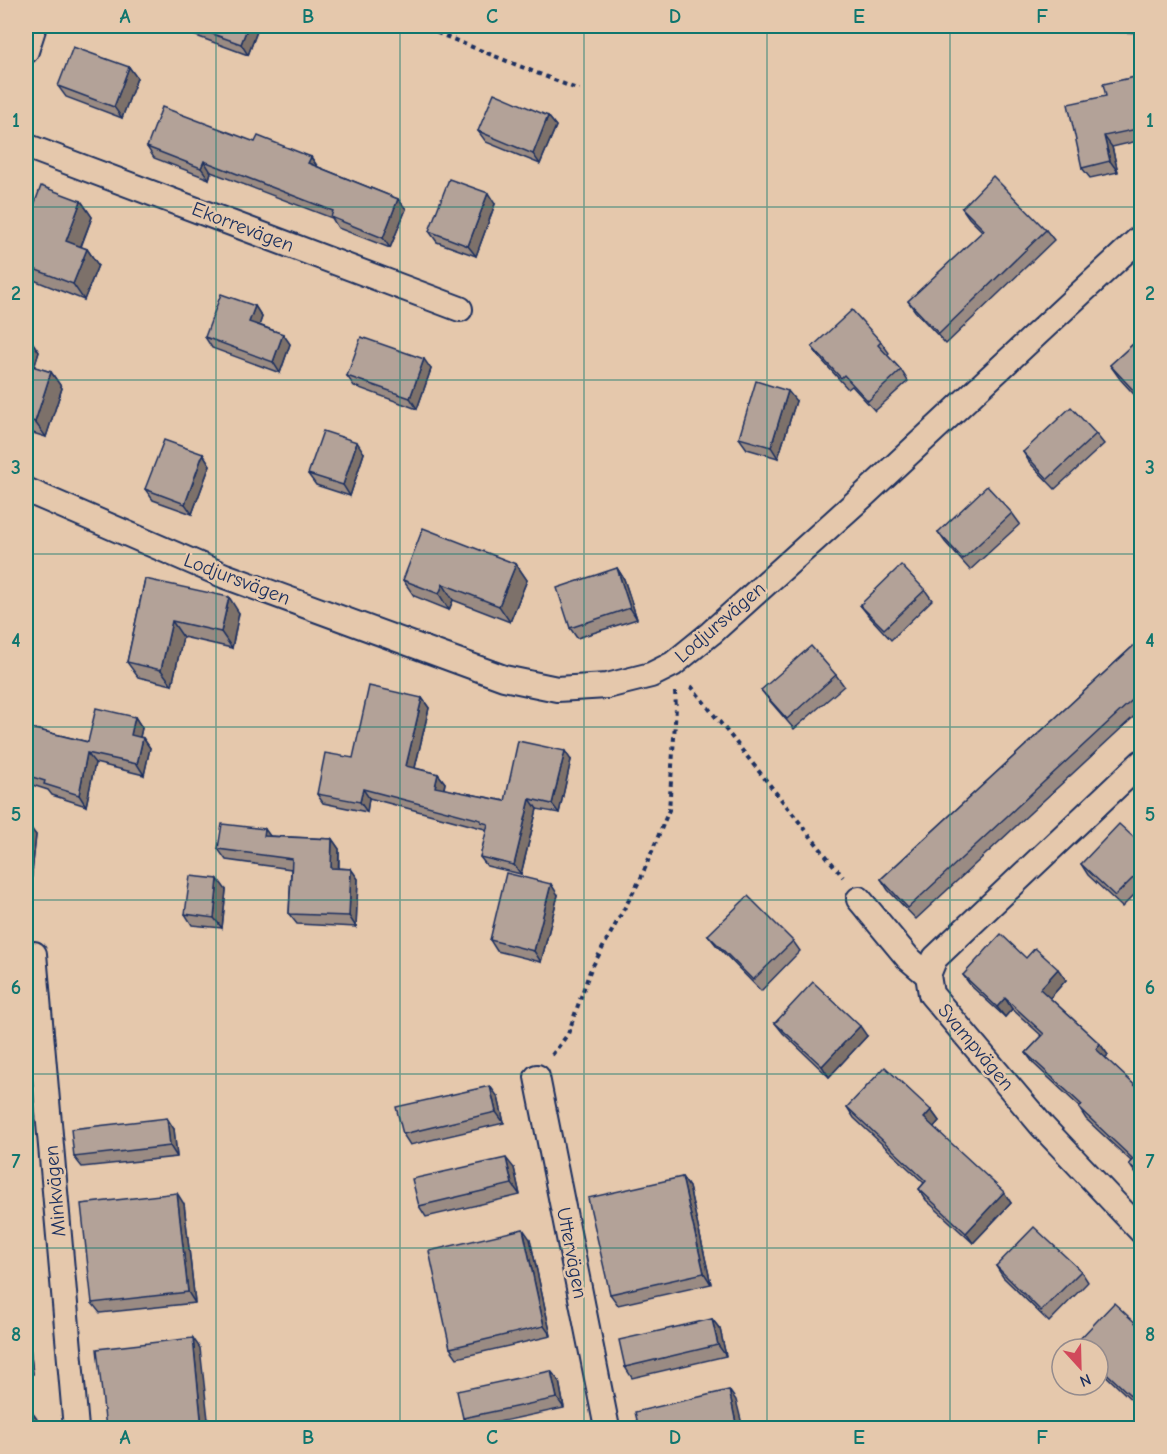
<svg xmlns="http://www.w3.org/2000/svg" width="1167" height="1454" font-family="'Comic Neue',sans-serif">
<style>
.green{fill:#c8b2a0;stroke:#72707f;stroke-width:1.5}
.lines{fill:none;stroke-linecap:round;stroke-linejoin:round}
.street-casing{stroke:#1b2f5e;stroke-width:28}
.path{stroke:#1b2f5e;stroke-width:4;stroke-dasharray:4.5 4.5;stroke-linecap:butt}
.street{stroke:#e5c8ac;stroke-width:24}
.wall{fill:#9a8b83;stroke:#1b2f5e;stroke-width:1.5}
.shaded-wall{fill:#7d716a;stroke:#1b2f5e;stroke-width:1.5}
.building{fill:#b3a298;stroke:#1b2f5e;stroke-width:1.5}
.grid{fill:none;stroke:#0f766e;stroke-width:1.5;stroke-opacity:0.55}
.labels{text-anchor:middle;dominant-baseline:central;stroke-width:5;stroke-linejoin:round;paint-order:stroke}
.street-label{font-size:20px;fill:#1b2f5e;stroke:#e5c8ac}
.neatline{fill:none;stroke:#0f766e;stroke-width:2}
.grid-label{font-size:20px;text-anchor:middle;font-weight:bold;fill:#0f766e}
</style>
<rect width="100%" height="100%" fill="#e5c8ac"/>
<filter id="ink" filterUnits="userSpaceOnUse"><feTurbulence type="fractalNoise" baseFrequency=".0167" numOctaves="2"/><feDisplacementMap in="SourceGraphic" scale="12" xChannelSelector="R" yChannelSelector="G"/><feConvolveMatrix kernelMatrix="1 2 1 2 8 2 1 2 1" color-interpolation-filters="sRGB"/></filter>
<g filter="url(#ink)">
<!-- green -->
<path class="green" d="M814 26H1141L1142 33H1141Z"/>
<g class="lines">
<defs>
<g id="street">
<path d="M26 51 34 26"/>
<path d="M26 146 460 309"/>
<path d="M26 490 225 576 504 678 557 689 607 686 651 675 673 664 711 633 864 495 1142 236"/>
<path d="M1142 762 935 958 928 975 931 994 1043 1127 1142 1232"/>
<path d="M859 899 908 958 928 975"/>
<path d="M34 954 76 1428"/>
<path d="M537 1077 607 1428"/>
</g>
</defs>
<!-- street casing -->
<use href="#street" class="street-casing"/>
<!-- path -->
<g class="path">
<path d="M420 26 579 90"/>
<path d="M691 686 843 877"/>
<path d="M552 1055 568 1034 590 971 641 878 669 810 676 708 675 692"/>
</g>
<!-- street -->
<use href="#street" class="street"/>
</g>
<!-- wall -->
<g class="wall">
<path d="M169 26H259L248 55Z"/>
<path d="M129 67 137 78 122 118 66 97 58 86Z"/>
<path d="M1135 77 1142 86V140L1112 147 1118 172 1090 178 1082 168 1106 96Z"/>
<path d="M548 116 556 126 540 164 486 142 478 131Z"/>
<path d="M255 142 311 157 318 167 398 199 406 209 390 248 338 228 332 218 211 172 209 179 154 158 147 147Z"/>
<path d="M81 201 92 217 81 247 87 249 98 265 84 300 26 277V227Z"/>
<path d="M495 204 476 256 437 242 429 231Z"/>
<path d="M962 208 1046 230 1054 240 946 344 915 311 908 301 983 232 969 218Z"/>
<path d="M255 306 262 317 259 325 283 334 290 344 280 373 212 348 205 337Z"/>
<path d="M26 335 28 336 39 352 34 367 51 372 62 388 46 437 26 431Z"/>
<path d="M1142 336V403L1120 379 1110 365Z"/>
<path d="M881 342 889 353 887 355 901 370 908 381 875 411 852 386 848 389 820 358 812 347Z"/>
<path d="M431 369 417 409 354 386 347 376Z"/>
<path d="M796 401 778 458 747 449 739 438Z"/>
<path d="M1096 434 1104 444 1055 489 1030 463 1023 452Z"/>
<path d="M364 453 350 496 316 485 308 474Z"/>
<path d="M203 454 210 465 192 514 153 500 145 489Z"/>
<path d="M1012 513 1020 524 970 570 945 542 938 532Z"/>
<path d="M516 564 527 580 510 622 453 600 449 610 414 596 403 580Z"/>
<path d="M617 568 624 579 637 619 577 638 570 628Z"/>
<path d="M145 579 239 613 232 648 183 637 172 685 138 677 127 662Z"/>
<path d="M925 590 932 600 891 640 868 615 860 605Z"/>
<path d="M1142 638V709L916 919 888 890 881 879Z"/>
<path d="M836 675 844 686 794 729 769 700 761 690Z"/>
<path d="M422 698 429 708 415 768 438 774 445 783 444 789 505 801 571 760 559 813 537 809 521 874 487 866 480 857 487 831 485 829 369 798 367 812 323 803 317 794 353 758Z"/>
<path d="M135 717 142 728 140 737 143 738 150 748 144 775 95 763 86 806 52 795 48 790 26 783V727L88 742Z"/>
<path d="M26 824 36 835 31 882H26Z"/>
<path d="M270 836 332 839 339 849V868L351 869 358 879 356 927 297 924 289 914 291 869 226 860 218 849Z"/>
<path d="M1142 845V887L1122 907 1088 875 1081 864Z"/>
<path d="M226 890 222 928 192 925 185 914Z"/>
<path d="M558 895 541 962 497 951 490 940Z"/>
<path d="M708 935 793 941 800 951 761 991 716 945Z"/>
<path d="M1026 958 1066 980 1050 998 1100 1044 1108 1055 1105 1058 1142 1092V1179L1136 1174 1129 1164 1131 1161 1086 1119 1079 1108 1080 1107 1034 1064 1026 1053 1042 1036 1012 1009 1005 1017 971 986 963 975Z"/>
<path d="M775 1023 867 1036 829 1077 783 1033Z"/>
<path d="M498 1097 504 1123 410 1145 403 1134Z"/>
<path d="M847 1107 931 1110 939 1121 933 1127 1011 1203 973 1243 926 1200 919 1189 924 1183 854 1118Z"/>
<path d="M174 1129 177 1157 82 1167 74 1157Z"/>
<path d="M514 1168 520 1195 426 1217 419 1206Z"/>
<path d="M682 1177 689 1187 711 1284 618 1305 610 1294Z"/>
<path d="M184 1204 195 1303 100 1313 92 1303Z"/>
<path d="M530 1239 551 1336 457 1358 450 1348Z"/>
<path d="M996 1266 1081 1271 1088 1282 1049 1322 1003 1277Z"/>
<path d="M712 1319 720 1329 726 1356 632 1378 625 1367Z"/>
<path d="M1142 1329V1410L1098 1368V1349H1079L1076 1343Z"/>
<path d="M26 1340 30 1347 33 1374 26 1375Z"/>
<path d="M559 1381 564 1408 470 1428 463 1418Z"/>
</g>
<!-- shaded-wall -->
<g class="shaded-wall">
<path d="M248 26H259L248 55 241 44Z"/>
<path d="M129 67 137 78 122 118 114 107Z"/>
<path d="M1135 77 1142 86V105Z"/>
<path d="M548 116 556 126 540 164 533 154Z"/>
<path d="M1104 136 1112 147 1118 172 1110 161Z"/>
<path d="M311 157 318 168 308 163Z"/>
<path d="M204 161 211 172 209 179 201 168Z"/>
<path d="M488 193 495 204 476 256 468 246Z"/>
<path d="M398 199 406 209 390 248 383 238Z"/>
<path d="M81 201 92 217 77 256 66 241Z"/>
<path d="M87 249 98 265 84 300 73 284Z"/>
<path d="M255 306 262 317 257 332 249 322Z"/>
<path d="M283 334 290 344 280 373 273 362Z"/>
<path d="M28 336 39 352 31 378 26 370V345Z"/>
<path d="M424 359 431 369 417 409 410 398Z"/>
<path d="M51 372 62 388 46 437 35 422Z"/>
<path d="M788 391 796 401 778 458 771 447Z"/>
<path d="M357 442 364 453 350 496 343 485Z"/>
<path d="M203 454 210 465 192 514 185 504Z"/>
<path d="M516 564 527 580 510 622 499 606Z"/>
<path d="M617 568 624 579 637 619 630 608Z"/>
<path d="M26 583 34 594 26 629Z"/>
<path d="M443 584 453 600 449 610 439 594Z"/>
<path d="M229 597 239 613 232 648 221 632Z"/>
<path d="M172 621 183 637 172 685 161 670Z"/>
<path d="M422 698 429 708 413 776 406 766Z"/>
<path d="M135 717 142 728 138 746 131 735Z"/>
<path d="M143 738 150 748 144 775 137 764Z"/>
<path d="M565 751 571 760 559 813 552 804Z"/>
<path d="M87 753 95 763 86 806 79 795Z"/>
<path d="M438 774 445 783 442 796 435 787Z"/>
<path d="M363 789 369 798 367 812 360 802Z"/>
<path d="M530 799 537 809 521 874 514 865Z"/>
<path d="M28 824 36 835 31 882 26 874V854Z"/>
<path d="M265 829 273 840 264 836Z"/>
<path d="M332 839 339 849 338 879 331 868Z"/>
<path d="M351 869 358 879 356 927 349 916Z"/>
<path d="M218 879 226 890 222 928 214 918Z"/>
<path d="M551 884 558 895 541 962 534 951Z"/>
<path d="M1058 969 1066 980 1048 1000 1040 989Z"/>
<path d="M1005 998 1012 1009 1005 1017 997 1007Z"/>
<path d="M860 1026 867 1036 829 1077 822 1066Z"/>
<path d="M1100 1044 1108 1055 1103 1060 1096 1049Z"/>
<path d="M490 1086 498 1097 504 1123 496 1112Z"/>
<path d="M931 1110 939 1121 932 1129 924 1118Z"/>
<path d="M167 1118 174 1129 177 1157 170 1146Z"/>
<path d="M506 1158 514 1168 520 1195 512 1184Z"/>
<path d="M682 1177 689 1187 711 1284 704 1273Z"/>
<path d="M1004 1192 1011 1203 973 1243 966 1233Z"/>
<path d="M177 1193 184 1204 195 1303 188 1292Z"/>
<path d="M523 1229 530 1239 551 1336 544 1326Z"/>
<path d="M712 1319 720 1329 726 1356 718 1345Z"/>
<path d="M193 1338 200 1348 209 1428H202Z"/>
<path d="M26 1340 30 1347 33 1374 26 1363Z"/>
<path d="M551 1371 559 1381 564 1408 557 1398Z"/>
<path d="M729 1390 736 1400 743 1428H737Z"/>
<path d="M30 1409 37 1419 38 1428H32Z"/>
</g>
<!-- building -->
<g class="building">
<path d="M190 26H248L241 44Z"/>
<path d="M73 47 129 67 114 107 58 86Z"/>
<path d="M1135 77 1142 105V128L1104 136 1110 161 1082 168 1068 104 1106 96 1103 84Z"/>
<path d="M494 93 548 116 533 154 478 131Z"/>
<path d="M162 107 255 142 258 136 311 157 308 163 398 199 383 238 331 217 333 211 204 161 201 168 147 147Z"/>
<path d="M993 176 1046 230 939 334 908 301 984 230 962 208Z"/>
<path d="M449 179 488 193 468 246 429 231Z"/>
<path d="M41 186 81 201 66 241 87 249 73 284 26 266V227Z"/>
<path d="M221 294 255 306 249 322 283 334 273 362 205 337Z"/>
<path d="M852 310 881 342 878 345 901 370 868 401 844 375 841 378 812 347Z"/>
<path d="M26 335 28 336 26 345Z"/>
<path d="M1142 336V388L1136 393 1110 365Z"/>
<path d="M361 337 424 359 410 398 347 376Z"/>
<path d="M26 364 51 372 35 422 26 419Z"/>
<path d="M756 381 788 391 771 447 739 438Z"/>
<path d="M1071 407 1096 434 1048 479 1023 452Z"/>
<path d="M323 431 357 442 343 485 308 474Z"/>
<path d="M164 440 203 454 185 504 145 489Z"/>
<path d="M987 486 1012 513 963 559 938 532Z"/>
<path d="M423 528 516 564 499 606 443 584 439 594 403 580Z"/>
<path d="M901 565 925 590 884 629 860 605Z"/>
<path d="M617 568 630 608 570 628 557 588Z"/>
<path d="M145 579 229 597 221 632 172 621 161 670 127 662Z"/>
<path d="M1142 638V691L908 908 881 879Z"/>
<path d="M811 646 836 675 787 719 761 690Z"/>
<path d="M369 686 422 698 406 766 438 774 435 787 505 801 518 741 565 751 552 804 530 799 514 865 480 857 488 824 481 822V820L363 789 360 802 317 794 325 753 353 758Z"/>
<path d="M96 708 135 717 131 735 143 738 137 764 87 753 79 795 44 784 45 781 26 775V727L88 742Z"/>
<path d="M26 824H28L26 854Z"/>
<path d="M222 824 265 829 264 836 332 839 331 868 351 869 349 916 289 914 292 859 218 849Z"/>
<path d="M1119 824 1142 845V869L1115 896 1081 864Z"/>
<path d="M506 873 551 884 534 951 490 940Z"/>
<path d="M190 876 218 879 214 918 185 914Z"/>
<path d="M748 896 793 941 753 980 708 935Z"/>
<path d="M1001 934 1026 958 1035 948 1058 969 1040 989 1100 1044 1096 1049 1142 1092V1176L1129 1164 1133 1159 1079 1108 1082 1105 1026 1053 1044 1034 1005 998 997 1007 963 975Z"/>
<path d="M813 982 860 1026 822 1066 775 1023Z"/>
<path d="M885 1067 931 1110 924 1118 1004 1192 966 1233 919 1189 926 1181 847 1107Z"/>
<path d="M490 1086 496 1112 403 1134 396 1107Z"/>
<path d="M167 1118 170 1146 74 1157 71 1129Z"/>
<path d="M506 1158 512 1184 419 1206 412 1179Z"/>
<path d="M682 1177 704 1273 610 1294 588 1198Z"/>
<path d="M177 1193 188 1292 92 1303 81 1204Z"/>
<path d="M1034 1227 1081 1271 1041 1311 996 1266Z"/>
<path d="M523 1229 544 1326 450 1348 429 1251Z"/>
<path d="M1114 1303 1142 1329V1406L1098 1365V1349H1081L1076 1343Z"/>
<path d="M712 1319 718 1345 625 1367 619 1340Z"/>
<path d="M193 1338 202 1428H106L97 1349Z"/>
<path d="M551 1371 557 1398 463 1418 457 1391Z"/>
<path d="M729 1390 737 1428H639L635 1412Z"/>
<path d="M26 1409H30L32 1428H26Z"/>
</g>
</g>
<!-- grid -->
<path class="grid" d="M216 26V1428M400 26V1428M584 26V1428M767 26V1428M950 26V1428M26 207H1142M26 380H1142M26 554H1142M26 727H1142M26 900H1142M26 1074H1142M26 1248H1142"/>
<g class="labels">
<!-- street labels -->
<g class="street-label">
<text transform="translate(243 227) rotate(21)">Ekorrevägen</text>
<text transform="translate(237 579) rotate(21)">Lodjursvägen</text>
<text transform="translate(720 622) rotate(-41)">Lodjursvägen</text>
<text transform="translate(976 1047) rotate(50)">Svampvägen</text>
<text transform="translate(55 1191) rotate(-95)">Minkvägen</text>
<text transform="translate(572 1253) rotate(79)">Uttervägen</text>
</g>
</g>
<!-- margin -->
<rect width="1167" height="1454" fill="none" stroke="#e5c8ac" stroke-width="66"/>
<!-- north arrow -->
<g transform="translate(1080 1367) rotate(158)"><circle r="28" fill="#e5c8ac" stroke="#948b8d" stroke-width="1.5"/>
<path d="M0-4.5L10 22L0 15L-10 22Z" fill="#d1495b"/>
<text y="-9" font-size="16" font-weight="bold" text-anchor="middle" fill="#1b2f5e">N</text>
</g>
<rect x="33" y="33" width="1101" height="1388" class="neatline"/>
<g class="grid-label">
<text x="125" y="23">A</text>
<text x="308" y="23">B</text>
<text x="492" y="23">C</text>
<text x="675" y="23">D</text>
<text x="859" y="23">E</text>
<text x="1042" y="23">F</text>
<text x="16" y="127">1</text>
<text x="1150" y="127">1</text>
<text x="16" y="300">2</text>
<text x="1150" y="300">2</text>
<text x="16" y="474">3</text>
<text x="1150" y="474">3</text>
<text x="16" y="647">4</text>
<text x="1150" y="647">4</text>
<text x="16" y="821">5</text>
<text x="1150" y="821">5</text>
<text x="16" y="994">6</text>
<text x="1150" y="994">6</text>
<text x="16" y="1168">7</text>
<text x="1150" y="1168">7</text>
<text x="16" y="1341">8</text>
<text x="1150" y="1341">8</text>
<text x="125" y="1444">A</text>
<text x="308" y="1444">B</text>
<text x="492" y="1444">C</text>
<text x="675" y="1444">D</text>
<text x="859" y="1444">E</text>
<text x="1042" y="1444">F</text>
</g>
</svg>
